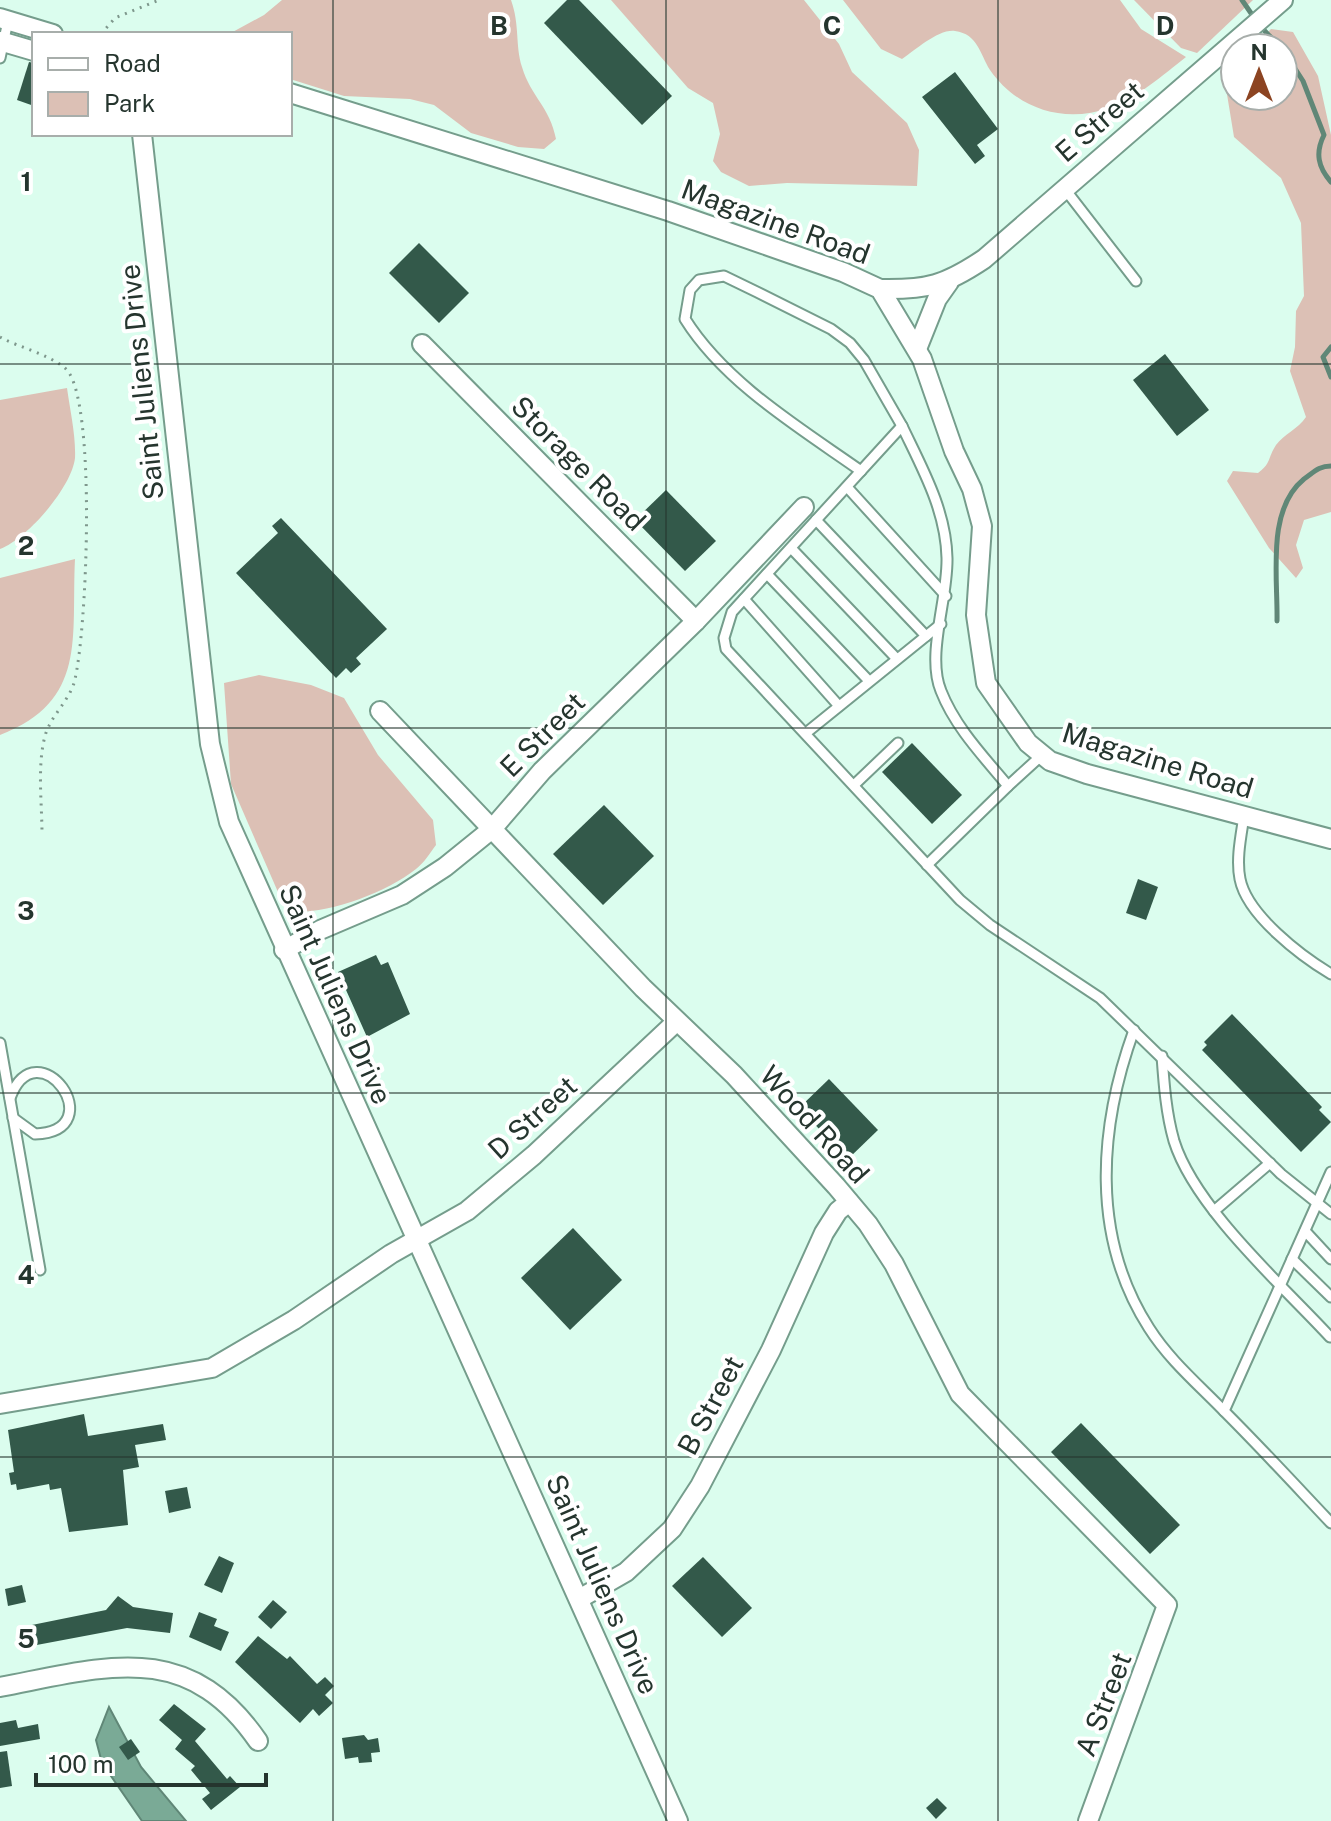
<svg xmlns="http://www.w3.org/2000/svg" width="1331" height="1821" font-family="'Public Sans',sans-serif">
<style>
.green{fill:#dcc0b5}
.water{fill:#7aaa96;stroke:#608777;stroke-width:2}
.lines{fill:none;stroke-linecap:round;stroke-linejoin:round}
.stream{stroke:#608777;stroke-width:5}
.building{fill:#33594a}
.service-casing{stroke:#759d8c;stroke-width:13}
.minor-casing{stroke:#759d8c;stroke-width:22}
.path{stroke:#7e978c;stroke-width:3;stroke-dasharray:2 6;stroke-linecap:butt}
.service{stroke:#fff;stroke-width:9}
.minor{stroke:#fff;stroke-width:18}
.grid{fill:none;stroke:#25352e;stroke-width:2;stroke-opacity:0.55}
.labels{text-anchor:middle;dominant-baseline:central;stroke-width:8;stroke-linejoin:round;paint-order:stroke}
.street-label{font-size:28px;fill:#25352e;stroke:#fff}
.grid-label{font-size:26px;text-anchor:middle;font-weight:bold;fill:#25352e;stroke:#fff;stroke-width:8;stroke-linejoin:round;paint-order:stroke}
</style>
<rect width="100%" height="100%" fill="#dbfdee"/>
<!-- green -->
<g class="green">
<path d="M282 0H511C520 25 515 45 522 67 531 97 550 107 556 139L544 149 518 147 471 133 434 105 410 99 344 96 290 79V34H229L264 15Z"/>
<path d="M611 0H804L839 44 852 72 907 123 919 150 917 186 787 183 749 186 721 172 713 161 720 134 713 103 688 88Z"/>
<path d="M843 0H1120L1141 29 1186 57C1163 75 1137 98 1109 108 1064 124 1017 109 990 70 980 54 978 34 955 31 938 29 916 50 902 59L881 49Z"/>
<path d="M1134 0H1253L1197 53 1181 48Z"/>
<path d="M1271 29 1293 32 1318 76 1331 135V512L1304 520 1296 545 1303 568 1296 578 1269 548 1227 481 1233 471 1258 473C1271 464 1268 457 1276 445 1284 434 1298 429 1306 417L1290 371 1295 347 1296 311 1304 296 1301 223 1281 178 1234 137 1224 76 1235 65V96H1283V48H1252Z"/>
<path d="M67 388C70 410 76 436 75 458 72 487 27 539 0 549V400Z"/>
<path d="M75 559C71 638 88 701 0 735V578Z"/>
<path d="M259 675 311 685 344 698 378 755 433 820 436 845C430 853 424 863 416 869 387 892 333 912 297 912L281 899 231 784 224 683Z"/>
</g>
<!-- water -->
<path class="water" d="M109 1707 141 1767 186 1821H142L102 1763 96 1740Z"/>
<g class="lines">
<!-- stream -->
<g class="stream">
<path d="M1242 0 1255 19"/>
<path d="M1261 27 1281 48"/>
<path d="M1283 50 1303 81 1324 135C1315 153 1318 167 1331 182"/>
<path d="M1331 347 1323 357 1331 377"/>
<path d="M1277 621C1278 576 1266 510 1304 479 1314 472 1319 466 1331 466"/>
</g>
</g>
<!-- building -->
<g class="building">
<path d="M567 0H579L672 96 642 125 544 23Z"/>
<path d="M29 62 34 63V106L17 100Z"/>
<path d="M955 72 998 129 977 145 985 156 975 164 922 97Z"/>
<path d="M419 243 469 293 439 323 389 273Z"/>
<path d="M1165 354 1209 410 1177 436 1133 380Z"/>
<path d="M666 490 716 541 685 571 635 520Z"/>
<path d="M281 518 387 629 356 658 361 664 351 673 346 668 336 678 236 573 278 533 272 526Z"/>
<path d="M912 743 962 795 932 824 882 772Z"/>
<path d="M604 805 654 856 603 905 553 854Z"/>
<path d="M1138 879 1158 887 1146 920 1126 913Z"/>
<path d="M376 955 381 965 388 962 410 1014 367 1037 338 972Z"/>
<path d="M1232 1014 1322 1107 1319 1110 1331 1122 1301 1152 1202 1050 1207 1045 1204 1042Z"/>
<path d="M829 1079 878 1130 848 1159 799 1108Z"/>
<path d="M573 1228 622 1280 570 1330 521 1278Z"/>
<path d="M84 1414 88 1436 163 1424 166 1440 135 1445 139 1467 123 1470 128 1525 69 1532 61 1488 50 1490 49 1484 17 1490 16 1484 11 1485 9 1473 14 1472 8 1430Z"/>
<path d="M1081 1423 1180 1525 1150 1554 1051 1452Z"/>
<path d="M187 1487 191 1508 169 1513 165 1491Z"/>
<path d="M219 1556 234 1563 222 1593 204 1585Z"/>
<path d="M703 1557 752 1608 722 1637 672 1586Z"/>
<path d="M22 1585 26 1602 8 1606 5 1589Z"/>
<path d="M118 1596 133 1607 173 1613 170 1633 127 1628 26 1647 22 1627 106 1610Z"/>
<path d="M273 1600 287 1612 271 1629 258 1617Z"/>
<path d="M199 1612 217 1619 214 1626 229 1632 221 1651 189 1637Z"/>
<path d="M258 1636 287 1659 290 1656 317 1684 325 1677 334 1686 325 1695 333 1703 319 1716 313 1709 300 1723 235 1662Z"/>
<path d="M174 1704 206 1729 195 1741 227 1779 230 1776 240 1787 211 1810 202 1799 210 1793 191 1770 195 1766 175 1749 182 1740 159 1720Z"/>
<path d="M16 1720 18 1728 38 1724 40 1739 0 1746V1723Z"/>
<path d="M364 1735 368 1740 378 1738 380 1752 371 1753 372 1762 359 1763 358 1757 345 1759 342 1738Z"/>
<path d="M131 1739 140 1752 128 1760 119 1747Z"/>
<path d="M7 1751 12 1786 0 1788V1752Z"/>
<path d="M937 1798 947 1808 936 1819 926 1808Z"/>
</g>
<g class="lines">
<defs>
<g id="service">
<path d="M0 58 8 21"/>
<path d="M1064 188 1136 281"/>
<path d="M861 471C800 428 725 383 685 319L690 290 699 280 724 276 757 292 831 329 850 343 864 360 902 426"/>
<path d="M847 487 946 596"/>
<path d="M816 520 926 636"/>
<path d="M791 548 897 659"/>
<path d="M767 574 869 681"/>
<path d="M744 599 839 706"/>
<path d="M806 733 941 624"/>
<path d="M1042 755 1008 786C984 757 955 727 941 691 926 655 948 599 947 558 946 510 922 468 902 426L732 612 724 638 726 649 960 900 990 925 1100 998 1281 1174 1331 1214"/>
<path d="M854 785 898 743"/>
<path d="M1244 816C1241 836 1236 859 1240 879 1247 915 1301 956 1331 974"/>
<path d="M927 865 1008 786"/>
<path d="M1134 1030C1099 1127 1090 1236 1149 1328 1170 1361 1199 1385 1226 1413 1262 1449 1296 1486 1331 1523"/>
<path d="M0 1043 40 1270"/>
<path d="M1162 1056C1164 1084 1166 1113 1174 1141 1195 1208 1282 1285 1330 1337"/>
<path d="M10 1098C37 1025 114 1131 35 1134L13 1118"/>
<path d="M1214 1211 1270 1163"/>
<path d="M1305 1231 1331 1259"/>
<path d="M1292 1259 1331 1297"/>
<path d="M1224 1411 1331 1172"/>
</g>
<g id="minor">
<path d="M0 18 53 34"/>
<path d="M0 41 34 51"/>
<path d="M290 93 668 211 843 272 880 289 922 359 954 451 972 489 982 526 976 615 986 683 1028 743 1050 761 1087 774 1331 839"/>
<path d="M142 134 210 744 229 822 678 1821"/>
<path d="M880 289C928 290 945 285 984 259L1283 0"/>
<path d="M422 344 696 621"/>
<path d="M917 349 937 299 949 282"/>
<path d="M380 711 643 988 734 1075 836 1186 868 1224 894 1264 960 1394 1167 1605 1088 1821"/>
<path d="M284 950 320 930 402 895 445 867 492 829 542 771 696 621 804 507"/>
<path d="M0 1404 212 1368 294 1320 391 1254 467 1211 534 1155 676 1022"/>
<path d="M579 1599 626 1572 672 1529 700 1486 771 1350 824 1233 838 1211 849 1202"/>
<path d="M0 1687C105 1667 187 1638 258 1741"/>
</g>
</defs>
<!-- service casing -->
<use href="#service" class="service-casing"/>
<!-- minor casing -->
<use href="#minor" class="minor-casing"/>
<!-- path -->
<g class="path">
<path d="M101 34 115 18 159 0"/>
<path d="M0 337C20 348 49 354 66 369 97 399 87 637 74 683 68 702 50 717 45 736 37 766 42 803 42 834"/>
</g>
<!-- service -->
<use href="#service" class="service"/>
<!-- minor -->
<use href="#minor" class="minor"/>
</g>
<!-- grid -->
<path class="grid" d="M333 0V1821M666 0V1821M998 0V1821M0 364H1331M0 728H1331M0 1093H1331M0 1457H1331"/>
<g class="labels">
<!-- street labels -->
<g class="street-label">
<text transform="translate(1099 121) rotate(-41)">E Street</text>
<text transform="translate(776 221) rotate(20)">Magazine Road</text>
<text transform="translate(141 382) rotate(-96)">Saint Juliens Drive</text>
<text transform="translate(579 463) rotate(45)">Storage Road</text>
<text transform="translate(542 734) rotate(-45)">E Street</text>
<text transform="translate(1158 760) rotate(17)">Magazine Road</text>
<text transform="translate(336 994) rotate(66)">Saint Juliens Drive</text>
<text transform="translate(532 1117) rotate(-42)">D Street</text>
<text transform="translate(815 1124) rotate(48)">Wood Road</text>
<text transform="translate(710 1405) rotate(-62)">B Street</text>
<text transform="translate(603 1584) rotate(66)">Saint Juliens Drive</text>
<text transform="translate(1103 1704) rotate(-69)">A Street</text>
</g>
</g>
<g class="grid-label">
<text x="499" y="35">B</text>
<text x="832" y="35">C</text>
<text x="1165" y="35">D</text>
<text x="26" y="191">1</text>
<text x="26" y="555">2</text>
<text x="26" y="920">3</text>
<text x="26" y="1284">4</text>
<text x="26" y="1648">5</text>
</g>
<!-- legend -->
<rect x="32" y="32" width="260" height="104" fill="#ffffff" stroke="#a8aeab" stroke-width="2"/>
<rect x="48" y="58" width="40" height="12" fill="#ffffff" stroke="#a8aeab" stroke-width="2"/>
<text x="104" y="72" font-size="24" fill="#25352e">Road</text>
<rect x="48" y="92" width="40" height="24" fill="#dcc0b5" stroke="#a8aeab" stroke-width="2"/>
<text x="104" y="112" font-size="24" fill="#25352e">Park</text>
<!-- north arrow -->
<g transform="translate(1259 72)"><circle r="38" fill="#ffffff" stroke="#a8aeab" stroke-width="2"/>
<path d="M0-6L14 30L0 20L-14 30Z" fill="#8c4422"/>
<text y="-12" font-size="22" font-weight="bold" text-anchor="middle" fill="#25352e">N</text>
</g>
<!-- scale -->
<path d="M36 1773v12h230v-12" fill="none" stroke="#25352e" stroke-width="4"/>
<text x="48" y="1773" font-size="24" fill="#25352e" stroke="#ffffff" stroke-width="6" paint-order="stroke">100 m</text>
</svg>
